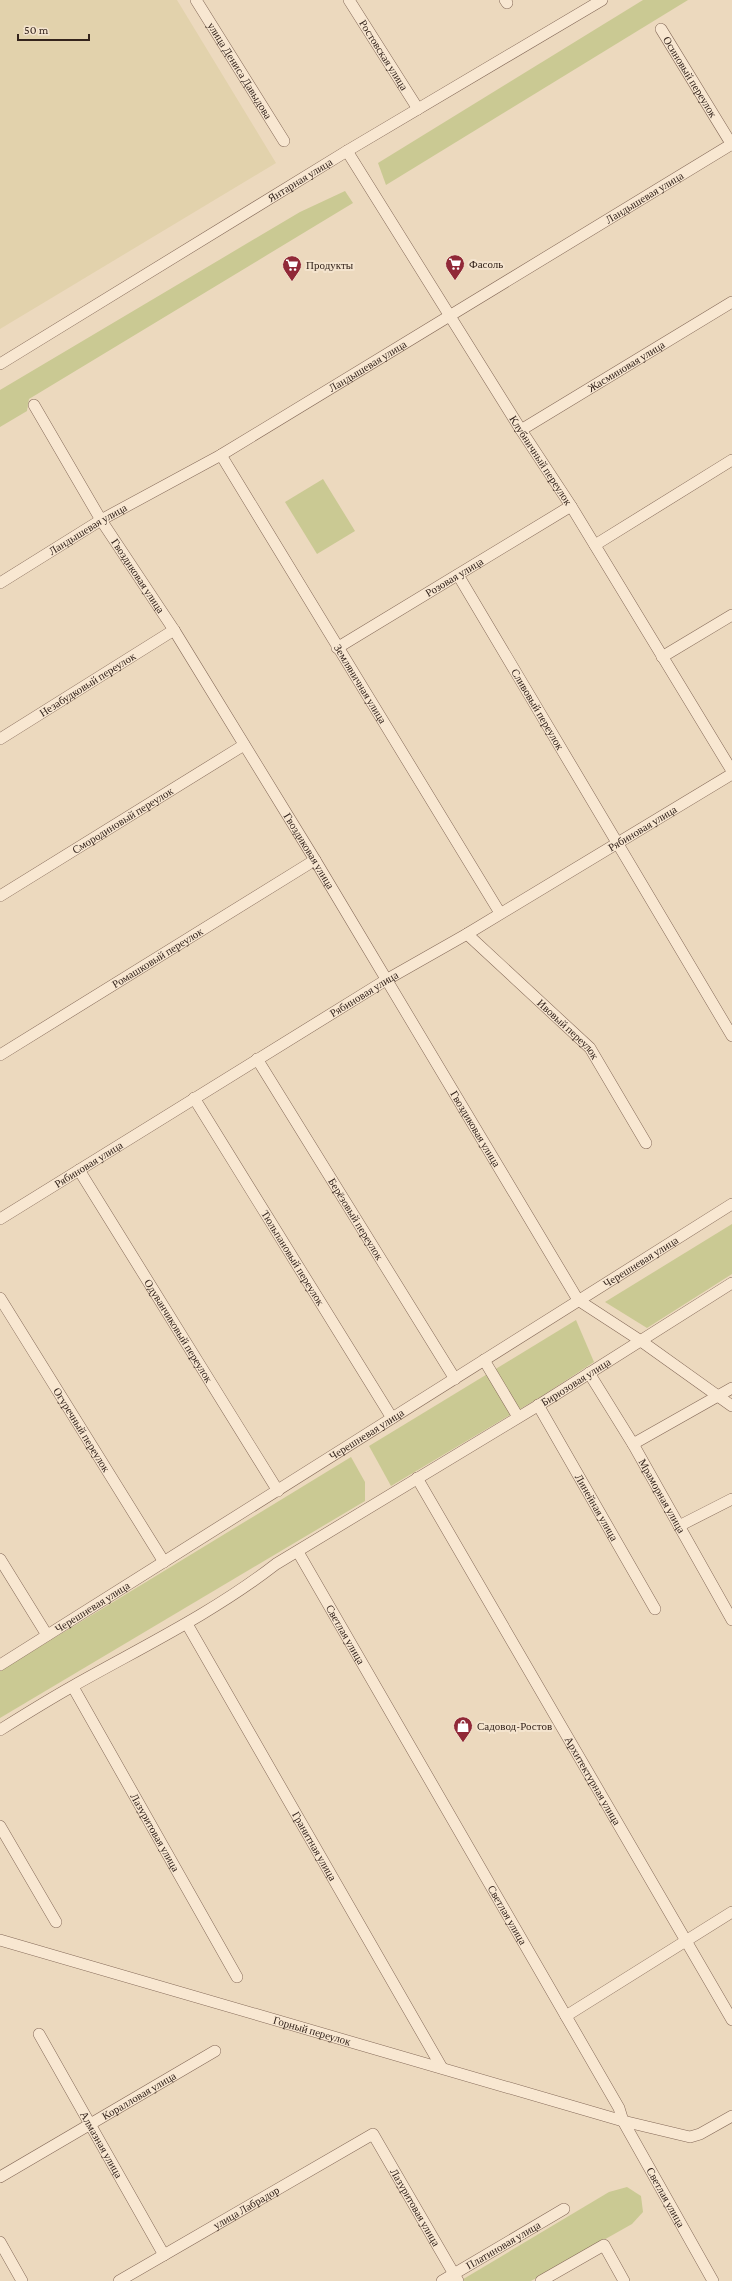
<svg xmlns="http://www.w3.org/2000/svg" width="732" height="2281" font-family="'Crimson Pro',serif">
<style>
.farmland{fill:#e2d2ac}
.green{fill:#cac993}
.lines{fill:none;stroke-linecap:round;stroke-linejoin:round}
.minor-casing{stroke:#846958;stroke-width:12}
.minor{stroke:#f8e7d1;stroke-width:11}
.labels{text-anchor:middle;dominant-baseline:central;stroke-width:4;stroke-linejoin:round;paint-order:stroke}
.street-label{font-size:11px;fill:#34241c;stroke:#f4e4ce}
.poi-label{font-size:11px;fill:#34241c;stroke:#f4e4ce;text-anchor:start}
</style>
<rect width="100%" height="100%" fill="#ecd9be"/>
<!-- farmland -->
<path class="farmland" d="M0 0H177L276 163 0 329Z"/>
<!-- green -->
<g class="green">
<path d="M643 0H688L386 185 378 163Z"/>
<path d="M345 191 353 203 29 399 27 411 0 427V390L300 212Z"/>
<path d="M323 479 355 531 317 554 285 502Z"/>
<path d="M732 1224V1274L647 1328 605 1302Z"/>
<path d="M576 1320 594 1362 542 1396 391 1486 369 1446Z"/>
<path d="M351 1457 365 1482V1501L0 1718V1671Z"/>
<path d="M627 2187 641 2196 643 2212 632 2224 531 2281H460L609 2192Z"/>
</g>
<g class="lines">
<defs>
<g id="minor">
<path id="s1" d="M196 0 284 141"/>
<path id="s2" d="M349 0 418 109"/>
<path d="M505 0 507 3"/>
<path id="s3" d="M661 29 732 145"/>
<path id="s4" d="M347 151 521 430 571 506 732 771"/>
<path id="s5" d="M0 364 347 151 602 0"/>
<path id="s6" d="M34 405 101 520 174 630 315 860 578 1300 641 1341 732 1406"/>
<path id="s7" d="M521 430 732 302"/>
<path id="s8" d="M221 455 500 913"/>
<path d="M595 545 732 460"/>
<path id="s9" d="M458 575 732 1036"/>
<path id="s10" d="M0 583 101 520 221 455 732 144"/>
<path id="s11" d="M337 648 571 506"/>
<path d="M662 657 732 615"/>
<path id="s12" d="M0 739 174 630"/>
<path id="s13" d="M0 896 244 745"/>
<path id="s14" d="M467 934 590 1048 646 1143"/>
<path id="s15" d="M0 1055 315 860"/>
<path id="s16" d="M257 1059 455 1379"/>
<path id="s17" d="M194 1098 392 1418"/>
<path id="s18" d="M79 1170 278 1491"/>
<path id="s19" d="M0 1219 386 980 467 934 732 774"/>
<path id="s20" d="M0 1298 164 1562"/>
<path d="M484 1360 518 1417"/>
<path id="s21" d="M589 1373 633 1444 732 1620"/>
<path id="s22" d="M538 1405 655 1609"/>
<path d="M633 1444 732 1388"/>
<path id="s23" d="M417 1478 732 2020"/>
<path d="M679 1526 732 1499"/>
<path id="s24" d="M298 1552 619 2108 623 2121 713 2281"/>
<path d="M0 1559 47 1635"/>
<path id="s25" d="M187 1624 442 2068"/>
<path id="s26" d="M0 1665 732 1204"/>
<path id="s27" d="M73 1687 237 1977"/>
<path id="s28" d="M0 1730C24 1715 48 1700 73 1686 142 1647 213 1613 276 1564L539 1405 732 1283"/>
<path d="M0 1826 56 1922"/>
<path id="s29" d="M0 1940 623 2121 690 2137 700 2134 732 2116"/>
<path d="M566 2016 732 1912"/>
<path id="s30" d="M39 2034 164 2255"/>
<path id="s31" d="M0 2177 215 2051"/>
<path d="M0 2242 22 2281"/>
<path id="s32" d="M119 2281 373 2134 458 2281"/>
<path id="s33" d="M442 2281 564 2209"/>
<path d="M541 2281 604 2245 624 2281"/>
</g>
</defs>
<!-- minor casing -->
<use href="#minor" class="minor-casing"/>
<!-- minor -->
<use href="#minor" class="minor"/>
</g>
<!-- icons -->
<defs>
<symbol id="supermarket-pin" viewBox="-11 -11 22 30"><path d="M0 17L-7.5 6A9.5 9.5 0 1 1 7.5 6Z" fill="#912938" stroke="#f4e4ce"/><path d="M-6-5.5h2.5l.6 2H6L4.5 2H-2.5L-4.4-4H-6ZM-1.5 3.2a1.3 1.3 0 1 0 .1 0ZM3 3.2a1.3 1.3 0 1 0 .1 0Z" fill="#fff"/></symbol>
<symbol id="shop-pin" viewBox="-11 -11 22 30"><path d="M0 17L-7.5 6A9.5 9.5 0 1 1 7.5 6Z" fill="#912938" stroke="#f4e4ce"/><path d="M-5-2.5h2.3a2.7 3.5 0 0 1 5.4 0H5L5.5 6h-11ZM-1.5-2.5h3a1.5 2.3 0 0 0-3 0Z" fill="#fff"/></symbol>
</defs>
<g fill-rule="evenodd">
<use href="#supermarket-pin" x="444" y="253" width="22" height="30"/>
<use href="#supermarket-pin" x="281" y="254" width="22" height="30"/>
<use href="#shop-pin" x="452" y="1715" width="22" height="30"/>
</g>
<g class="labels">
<!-- street labels -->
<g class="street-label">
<text stroke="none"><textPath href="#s2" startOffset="65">Ростовская улица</textPath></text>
<text stroke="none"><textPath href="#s1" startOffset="83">улица Дениса Давыдова</textPath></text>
<text stroke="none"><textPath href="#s3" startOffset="56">Осиновый переулок</textPath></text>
<text stroke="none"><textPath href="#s5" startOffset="352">Янтарная улица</textPath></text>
<text stroke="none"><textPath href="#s10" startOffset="751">Ландышевая улица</textPath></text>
<text stroke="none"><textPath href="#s10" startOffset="427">Ландышевая улица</textPath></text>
<text stroke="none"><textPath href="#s7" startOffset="123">Жасминовая улица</textPath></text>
<text stroke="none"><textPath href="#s4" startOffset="365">Клубничный переулок</textPath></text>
<text stroke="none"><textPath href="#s10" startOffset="103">Ландышевая улица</textPath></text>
<text stroke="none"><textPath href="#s6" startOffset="200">Гвоздиковая улица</textPath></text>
<text stroke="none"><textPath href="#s11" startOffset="137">Розовая улица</textPath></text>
<text stroke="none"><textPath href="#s12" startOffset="103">Незабудковый переулок</textPath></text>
<text stroke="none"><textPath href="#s8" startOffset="268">Земляничная улица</textPath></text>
<text stroke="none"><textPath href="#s9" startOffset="156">Сливовый переулок</textPath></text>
<text stroke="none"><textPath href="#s13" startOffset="144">Смородиновый переулок</textPath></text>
<text stroke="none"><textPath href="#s19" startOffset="752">Рябиновая улица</textPath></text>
<text stroke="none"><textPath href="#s6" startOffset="524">Гвоздиковая улица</textPath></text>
<text stroke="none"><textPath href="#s15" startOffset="185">Ромашковый переулок</textPath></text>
<text stroke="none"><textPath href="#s19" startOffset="428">Рябиновая улица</textPath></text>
<text stroke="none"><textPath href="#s14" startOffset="139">Ивовый переулок</textPath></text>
<text stroke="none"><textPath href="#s6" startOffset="848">Гвоздиковая улица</textPath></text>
<text stroke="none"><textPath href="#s19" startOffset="104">Рябиновая улица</textPath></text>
<text stroke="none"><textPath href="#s16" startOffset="188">Берёзовый переулок</textPath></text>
<text stroke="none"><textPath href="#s17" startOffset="188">Тюльпановый переулок</textPath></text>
<text stroke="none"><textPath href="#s26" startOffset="757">Черешневая улица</textPath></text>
<text stroke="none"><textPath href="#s18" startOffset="189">Одуванчиковый переулок</textPath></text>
<text stroke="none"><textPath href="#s28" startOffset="673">Бирюзовая улица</textPath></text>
<text stroke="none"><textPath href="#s20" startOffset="155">Огуречный переулок</textPath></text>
<text stroke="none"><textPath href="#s26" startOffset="433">Черешневая улица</textPath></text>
<text stroke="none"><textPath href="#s21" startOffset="143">Мраморная улица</textPath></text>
<text stroke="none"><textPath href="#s22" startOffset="118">Линейная улица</textPath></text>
<text stroke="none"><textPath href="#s26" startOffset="109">Черешневая улица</textPath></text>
<text stroke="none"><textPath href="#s24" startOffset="95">Светлая улица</textPath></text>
<text stroke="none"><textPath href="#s23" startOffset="350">Архитектурная улица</textPath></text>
<text stroke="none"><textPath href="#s27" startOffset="167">Лазуритовая улица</textPath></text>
<text stroke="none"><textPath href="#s25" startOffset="256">Гранитная улица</textPath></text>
<text stroke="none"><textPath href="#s24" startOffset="419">Светлая улица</textPath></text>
<text stroke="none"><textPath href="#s29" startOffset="325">Горный переулок</textPath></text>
<text stroke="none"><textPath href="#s31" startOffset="161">Коралловая улица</textPath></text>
<text stroke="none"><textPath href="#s30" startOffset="127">Алмазная улица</textPath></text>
<text stroke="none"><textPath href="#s24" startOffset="743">Светлая улица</textPath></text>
<text stroke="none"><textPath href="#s32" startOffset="147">улица Лабрадор</textPath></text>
<text stroke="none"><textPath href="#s32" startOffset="378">Лазуритовая улица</textPath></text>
<text stroke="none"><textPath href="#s33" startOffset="71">Платиновая улица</textPath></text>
</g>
<!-- poi labels -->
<g class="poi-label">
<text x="469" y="264">Фасоль</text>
<text x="306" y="265">Продукты</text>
<text x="477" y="1726">Садовод-Ростов</text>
</g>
</g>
<!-- scale -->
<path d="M18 34v6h71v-6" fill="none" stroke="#34241c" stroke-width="2"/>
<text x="24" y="34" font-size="12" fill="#34241c" stroke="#f4e4ce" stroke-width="3" paint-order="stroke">50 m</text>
</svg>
